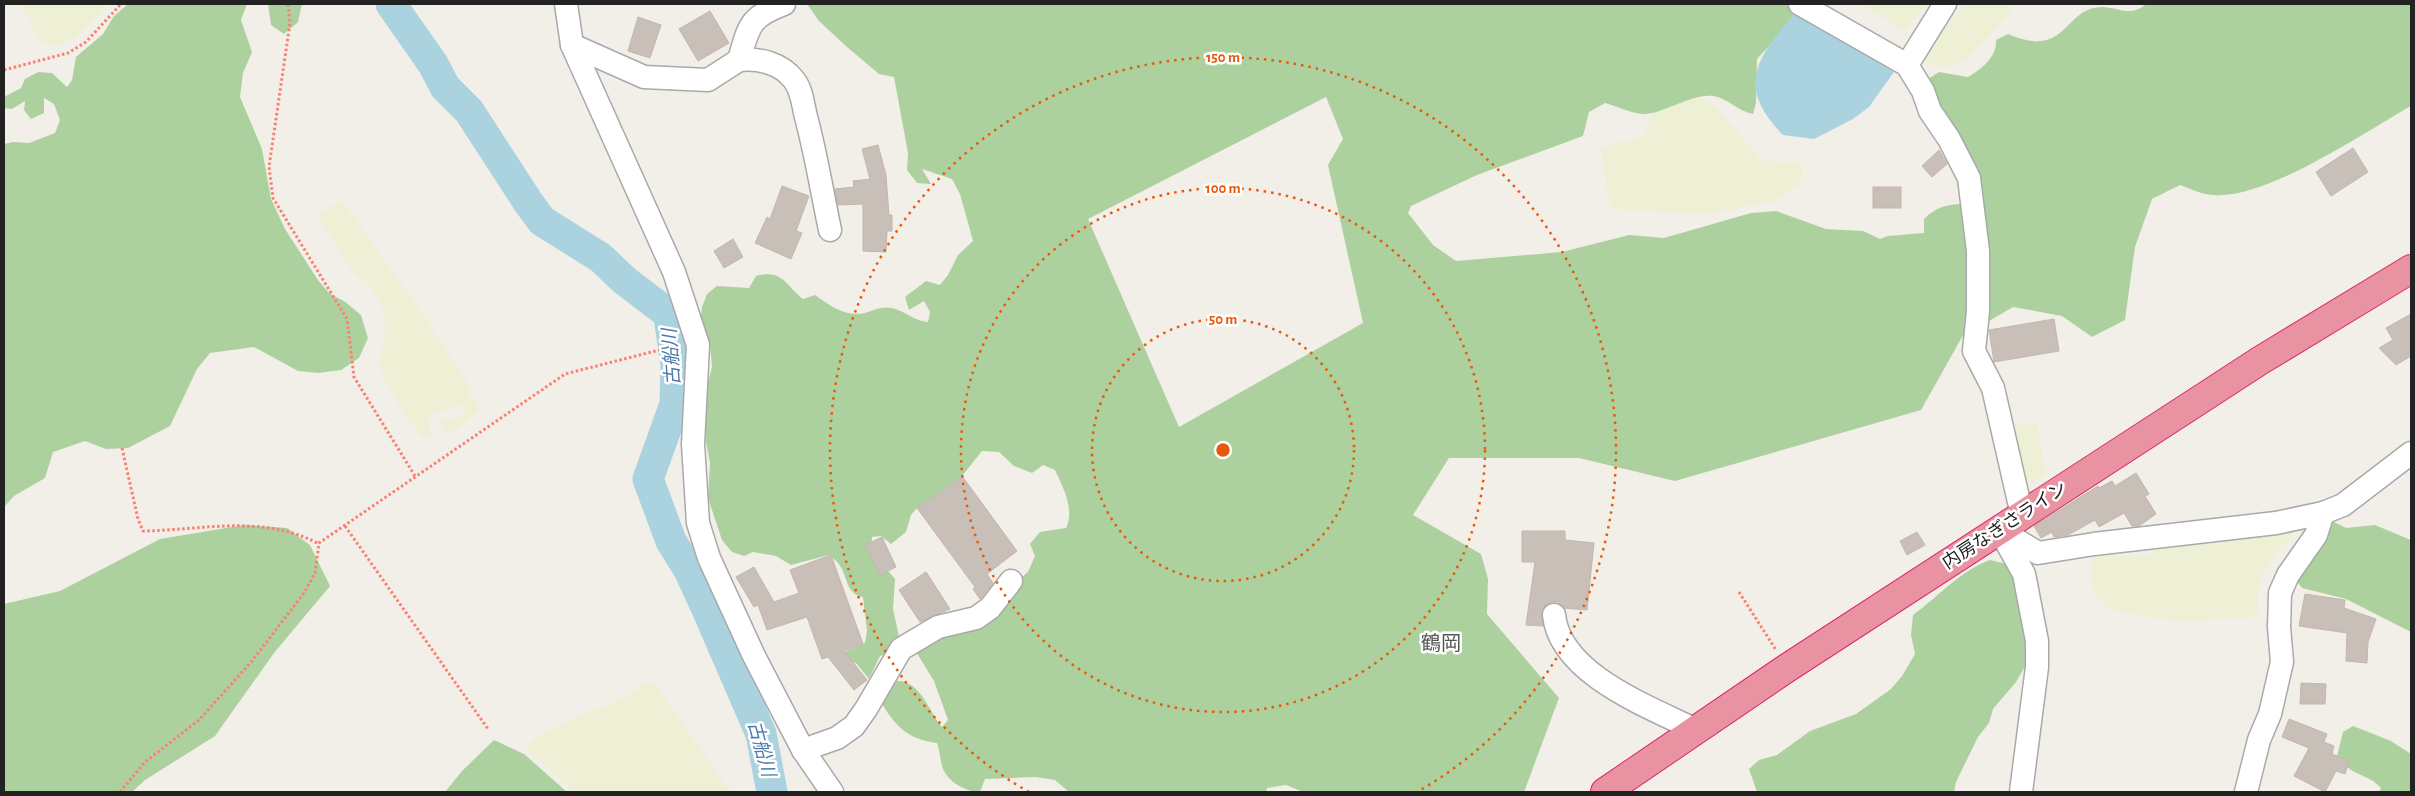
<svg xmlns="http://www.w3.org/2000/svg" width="2415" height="796" font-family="'Alegreya Sans','Noto Sans JP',sans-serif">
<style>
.farmland{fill:#eef0d5}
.forest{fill:#add19e;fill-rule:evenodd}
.water{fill:#aad3df}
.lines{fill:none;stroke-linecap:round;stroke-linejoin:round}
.river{stroke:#aad3df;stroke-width:31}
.building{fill:#c7bfb8;stroke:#c4b6ab}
.minor-casing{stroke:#a9a9a9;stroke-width:25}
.highway-casing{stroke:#dc2a67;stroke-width:30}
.path{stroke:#fa8072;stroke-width:3;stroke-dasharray:2.5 2.5;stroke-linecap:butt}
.minor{stroke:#fff;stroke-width:22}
.highway{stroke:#e892a2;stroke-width:28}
.ring{fill:none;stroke:#e8590c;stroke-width:2.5;stroke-dasharray:2.5 5}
.labels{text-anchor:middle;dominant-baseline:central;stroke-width:5;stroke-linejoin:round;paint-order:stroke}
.street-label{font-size:18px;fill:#222;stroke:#fff}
.water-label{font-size:19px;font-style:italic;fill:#4a7aab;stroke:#fff}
.quarter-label{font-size:20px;fill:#555;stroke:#fff}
.centre{fill:#e8590c;stroke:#fff;stroke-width:2.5}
.ring-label{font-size:15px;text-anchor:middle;font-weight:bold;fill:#e8590c;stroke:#fff;stroke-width:5;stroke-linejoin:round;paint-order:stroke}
</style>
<rect width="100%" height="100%" fill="#f2efe9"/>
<!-- farmland -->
<g class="farmland">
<path d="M21 4H111L74 39 53 46 43 43 36 34Z"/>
<path d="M1860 4H1927L1908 27 1903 30Z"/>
<path d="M1965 4 2011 5 2010 13 1966 59 1953 65 1940 67 1929 64 1921 57Z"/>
<path d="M1684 98H1697L1708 101 1715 106 1763 161 1799 162 1803 165 1800 185 1775 201 1724 211 1700 214 1612 209 1609 204 1601 149 1620 142 1635 140 1645 134 1649 127V117L1660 107Z"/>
<path d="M339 201 344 204 416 304 468 383 469 394 480 409 455 430 444 433 438 421 458 417 465 412 462 404 435 413 428 422 432 435 423 439 400 408 384 379 379 366 385 335 384 313 380 300 366 282 353 272 320 221 319 214Z"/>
<path d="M2038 423 2042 457 2047 471 2042 477 2030 483 2023 475 2011 424Z"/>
<path d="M2291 527 2293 534 2291 539 2277 551 2261 576 2257 598 2260 617 2185 621 2138 616 2110 609 2094 595 2091 575 2092 559 2098 555 2146 556 2153 553 2154 547Z"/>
<path d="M654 681 730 792H574L526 749 530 742 543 734 574 718 628 696 647 682Z"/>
</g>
<!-- forest -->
<g class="forest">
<path d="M128 4H247L241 20 252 52 243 73 240 97 262 149 271 199 285 229 318 280 330 294 344 301 361 315 368 338 359 358 341 370 319 373 298 371 254 347 210 353 197 369 170 426 128 448 106 449 85 441 53 452 45 478 14 496 4 507V144L13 142 29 143 55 133 60 120 54 104 44 98V113L31 119 24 110 25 101 12 109 4 108V97L21 88 25 79 38 72 52 73 67 87 72 80 76 57 103 34 114 16Z"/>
<path d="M268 4H302L298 22 284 34 271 25Z"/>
<path d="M807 4H1795L1797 16 1757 59 1756 103 1753 114C1737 111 1729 99 1714 96 1691 93 1662 115 1642 114 1630 113 1616 106 1605 103L1589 112 1583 136 1477 175 1411 206 1408 213 1433 245 1456 261 1562 252 1629 235 1664 238 1751 213 1776 211 1826 229 1863 231 1880 239 1888 236 1924 233V219C1938 205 1953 203 1972 204L1961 159 1928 79 1939 72 1968 77C1982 69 1997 57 1996 40L2008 34C2069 60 2063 7 2102 7 2118 7 2130 18 2146 4H2411V106C2363 133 2267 199 2214 195 2203 195 2191 189 2180 185L2152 199 2135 247 2125 320 2092 337 2062 316 2013 307 1962 337 1921 410 1675 481 1579 458H1449L1413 515 1481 554 1488 579 1487 614 1559 698 1524 792H1303L1286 785 1267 788 1266 792H1069L1055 780 1036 777 985 779 980 792C967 792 950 783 944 771 940 763 940 751 937 743 908 739 897 728 882 704L884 690 891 682C919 675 928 711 942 727L948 720 934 681 913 647 1012 585 1028 572 1035 556 1030 544 1040 532 1066 528C1075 510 1063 487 1055 470L1043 465 1032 473 1014 466 999 452 982 451 962 476 917 508 911 515 906 532 891 544 881 536 872 537 871 551 895 579 893 609 900 641 893 652 880 656 869 679 856 663 845 662 833 657 865 643 867 631 863 597C845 594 848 575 838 563 836 560 832 558 829 555L791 565 776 556 753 552 744 556 732 552 722 540 708 498 710 463 706 442 705 395 712 367 710 344 700 324 702 307 707 294 717 286 749 288 756 276C783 269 785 285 803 299L815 295C831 306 844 317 865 313 874 310 882 306 892 308 905 311 914 321 928 322L930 312 924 301 909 310 905 297 926 281 940 285 948 275 958 255 973 241 960 194 952 179 922 169 931 184 917 183 907 170 908 153 894 77 879 74 847 47 819 21ZM1326 97 1343 139 1328 165 1363 323 1179 427 1088 219Z"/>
<path d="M2330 520 2346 528 2375 525 2411 540V632L2346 599 2302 588 2295 579Z"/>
<path d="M244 525 287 528 310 545 330 586 274 653 215 736 145 780 132 792H4V604L60 591 160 539Z"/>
<path d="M1990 560 2007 564 2021 582 2033 653 2016 682 1993 709 1989 723 1978 737 1956 782 1954 792H1757L1749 769 1759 760 1777 755 1810 731 1856 714 1891 689 1902 676 1915 654 1911 635 1913 615C1939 596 1960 571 1990 560Z"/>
<path d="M2353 726 2391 741 2411 754V792H2379L2381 788C2368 773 2351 777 2337 756L2343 732Z"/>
<path d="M494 740 524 754 567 792H445L462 771Z"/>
</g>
<!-- water -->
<path class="water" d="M1796 12 1894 72 1869 107 1853 119 1814 139 1783 135C1733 84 1759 56 1796 12Z"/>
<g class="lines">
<!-- river -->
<path class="river" d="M391 4 433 64 445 87 469 111 528 202 542 221 601 258 624 280 666 312 669 317 676 364 675 404 648 479 671 541 689 570 706 607 761 734 772 792"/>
</g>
<!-- building -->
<g class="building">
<path d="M710 11 729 43 698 61 679 29Z"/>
<path d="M638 17 661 25 650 58 628 51Z"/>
<path d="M878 145 886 175 889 215H892V231H887L886 252 863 251V204L838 205 835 189 854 187 853 181 870 179 862 149Z"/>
<path d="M2353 148 2368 172 2331 196 2316 172Z"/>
<path d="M1939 150 1947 164 1932 177 1922 166Z"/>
<path d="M782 186 809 196 796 231 802 233 791 259 755 243 767 217 770 219Z"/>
<rect x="1873" y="187" width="28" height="21"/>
<path d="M733 239 743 257 724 268 714 251Z"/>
<path d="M2411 314V356L2396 365 2379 348 2393 340 2386 328Z"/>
<path d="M2054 319 2059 351 1994 362 1989 330Z"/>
<path d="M2136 473 2149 494 2145 496 2156 514 2139 526H2132L2124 513 2099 527 2095 520 2068 535 2054 537 2052 532 2041 538 2034 526 2098 486 2099 488 2112 481 2115 486Z"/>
<path d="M962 476 1017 551 987 574 993 583 980 599 973 589 975 587 917 508Z"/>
<path d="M1522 531H1565V540L1594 543 1587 610 1564 608 1558 602H1551L1545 606 1541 611 1544 626 1526 625 1535 562H1522Z"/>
<path d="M1917 532 1925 545 1907 555 1900 541Z"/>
<path d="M882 537 896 567 880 575 865 545Z"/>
<path d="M831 555 863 644 844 651 867 680 854 690 828 657 822 659 807 617 767 630 758 605 754 607 736 577 754 567 774 602 799 593 790 570Z"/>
<path d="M926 572 950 609 920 622 899 590Z"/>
<path d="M2305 594 2345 600 2344 608 2376 619 2368 642 2367 663 2346 661 2347 633 2299 626Z"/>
<path d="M2301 683 2326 684 2325 704H2300Z"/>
<path d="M2289 719 2327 734 2324 742 2334 746 2332 754 2349 761 2345 774 2336 771 2325 792 2294 776 2309 748 2282 737Z"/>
</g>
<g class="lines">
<defs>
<g id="minor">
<path d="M566 4 572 45 674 272 698 345 693 444 698 523 709 558 754 656 803 750 832 792"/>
<path d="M1800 4 1907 65 1923 91 1930 111 1949 139 1969 178 1978 251V311L1974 351 1993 388 2022 515"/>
<path d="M572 45 644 77 708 80 739 60C749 26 749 17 784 4"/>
<path d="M739 60C759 58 781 63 794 80 802 90 803 105 806 117 816 154 822 192 830 230"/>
<path d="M1907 65 1945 4"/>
<path d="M2000 530 2038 553 2094 544 2276 523 2323 513 2343 505 2411 453"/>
<path d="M2000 531 2024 574 2037 641V667L2021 792"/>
<path d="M1554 615C1560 674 1649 707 1696 730"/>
<path d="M803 750 837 738 854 726 866 709 901 649 938 627 976 618 990 608 1011 581"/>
<path d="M2246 792 2259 740 2270 714 2282 662 2279 627 2280 593 2288 575 2316 535 2323 513"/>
</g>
<path id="highway" d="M1605 792 1787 668 2261 360 2411 269"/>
</defs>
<!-- minor casing -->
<use href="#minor" class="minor-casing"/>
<!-- highway casing -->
<use href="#highway" class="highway-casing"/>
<!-- path -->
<g class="path">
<path d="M288 4 290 23 269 167 273 198 347 319 354 377 415 476"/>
<path d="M4 70 68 53 86 42 121 4"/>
<path d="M122 448 138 519 143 531C204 530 263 514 319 544"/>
<path d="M345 526 488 729"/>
<path d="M1739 592 1776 650"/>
<path d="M120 792 145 762 199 720 252 661 304 593 315 573 319 543 565 374 679 345"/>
</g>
<!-- minor -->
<use href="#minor" class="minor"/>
<!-- highway -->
<use href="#highway" class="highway"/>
</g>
<!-- distance rings -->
<g class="ring">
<circle cx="1223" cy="450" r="131"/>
<circle cx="1223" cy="450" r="262"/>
<path d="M1029 792A393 393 0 1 1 1417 792"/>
</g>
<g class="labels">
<!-- street labels -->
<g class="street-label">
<text transform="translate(2005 526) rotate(-33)">内房なぎさライン</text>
</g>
<!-- water labels -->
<g class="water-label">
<text transform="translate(672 357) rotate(-94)">古船川</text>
<text transform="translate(761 749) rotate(75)">古船川</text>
</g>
<!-- quarter labels -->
<g class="quarter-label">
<text x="1441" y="644">鶴岡</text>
</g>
</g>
<circle cx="1223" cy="450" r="8" class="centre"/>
<g class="ring-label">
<text x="1223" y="62">150 m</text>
<text x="1223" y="193">100 m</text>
<text x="1223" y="324">50 m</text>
</g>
<!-- border -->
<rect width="2415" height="796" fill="none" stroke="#222222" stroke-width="10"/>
</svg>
